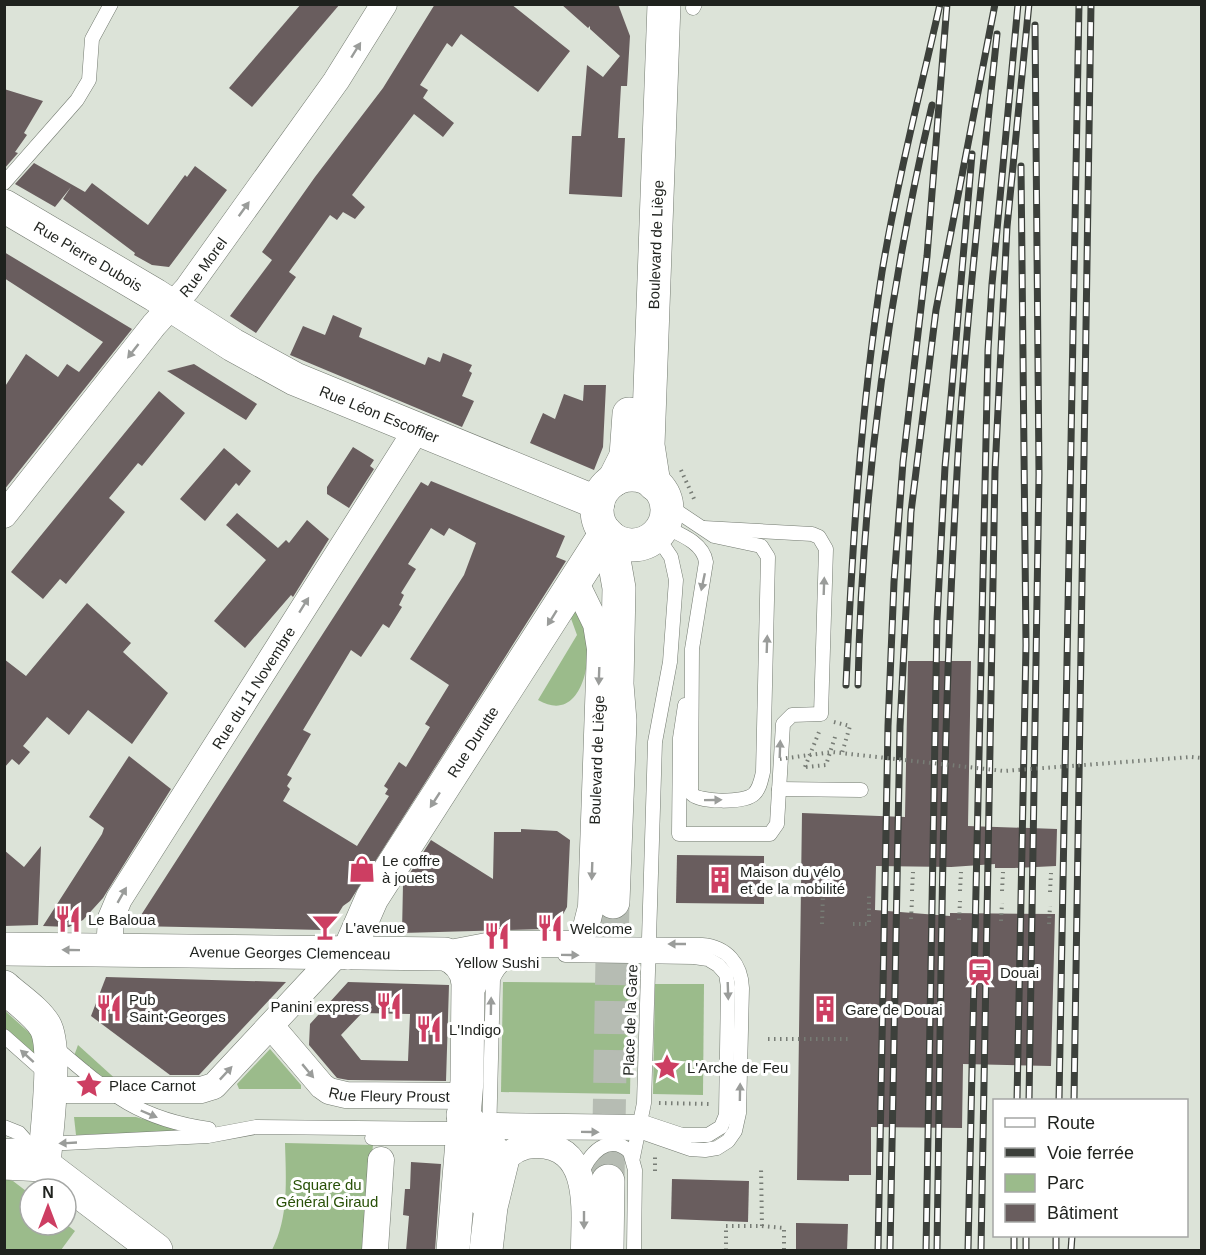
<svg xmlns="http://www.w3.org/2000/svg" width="1206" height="1255" font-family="Helvetica,sans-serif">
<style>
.green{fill:#9bbb8b}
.building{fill:#695d5e;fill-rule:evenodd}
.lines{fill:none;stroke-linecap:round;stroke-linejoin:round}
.secondary-tunnel{stroke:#b6bcb3;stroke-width:33;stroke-dasharray:33 16;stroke-linecap:butt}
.service-casing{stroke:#737a70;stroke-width:15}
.minor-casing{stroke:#737a70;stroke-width:27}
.tertiary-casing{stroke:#737a70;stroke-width:34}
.secondary-casing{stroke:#737a70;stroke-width:34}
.path{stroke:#777c75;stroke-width:4;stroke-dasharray:1.5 4.5;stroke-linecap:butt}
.service{stroke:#fff;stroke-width:14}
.minor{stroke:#fff;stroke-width:26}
.tertiary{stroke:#fff;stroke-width:33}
.secondary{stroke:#fff;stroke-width:33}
.rail-casing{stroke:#3c403b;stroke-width:7}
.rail{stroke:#fff;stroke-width:4.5;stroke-dasharray:14;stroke-linecap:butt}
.path-bridge{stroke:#777c75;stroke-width:4;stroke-dasharray:1.5 4.5;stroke-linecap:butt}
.oneway{fill:#9a9c9a}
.labels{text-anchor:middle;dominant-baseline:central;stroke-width:6;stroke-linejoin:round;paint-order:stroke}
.street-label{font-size:15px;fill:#1f221e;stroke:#fff}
.poi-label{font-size:15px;fill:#1f221e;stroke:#fff;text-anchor:start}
.park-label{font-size:15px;fill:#285007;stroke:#fff}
</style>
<rect width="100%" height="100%" fill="#dce3d8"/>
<!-- green -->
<g class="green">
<path d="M574 611 578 613C580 618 584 624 585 630 594 661 581 725 538 700L577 635 569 613Z"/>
<path d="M503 982 632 983 630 1094 501 1092Z"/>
<path d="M655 984H704L703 1095 653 1094Z"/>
<path d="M4 1010 43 1045V1053L33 1054 5 1028Z"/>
<path d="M78 1045 120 1083H105L74 1056Z"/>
<path d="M270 1049 301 1085V1089H239L237 1084Z"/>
<path d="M74 1117H136L184 1131 76 1135Z"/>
<path d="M285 1143 373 1145 362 1250H272C289 1217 286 1180 285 1143Z"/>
<path d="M5 1179 13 1181 30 1194V1225L66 1224 75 1231 61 1250H5Z"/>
</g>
<!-- building -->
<g class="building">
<path d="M301 4H340L252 107 229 88Z"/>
<path d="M435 4H511L570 51 538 92 461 34 452 47 447 43 420 85 428 90 423 98 454 123 443 137 414 114 352 195 365 207 355 219 343 212 337 220 330 215 289 272 296 277 256 333 230 316 272 260 262 252 315 177 383 88Z"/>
<path d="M561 4H618L630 36 627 86H621L618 138H625L622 197 569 194 572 136H581L587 65 603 77 620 56 590 29V26L588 28Z"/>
<path d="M4 89 43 101 24 133 27 135 15 152 18 153 4 169Z"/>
<path d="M34 163 85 192 92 183 148 225 185 175 187 177 195 166 227 190 169 267 152 265 134 255 135 253 63 199 71 187 55 207 15 184Z"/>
<path d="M4 252 132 329 4 490V388L26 354 58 377 67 364 79 372 103 342 4 278Z"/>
<path d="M333 315 362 328 359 337 425 365 428 357 440 362 443 353 472 365 469 371 472 373 462 396 474 401 462 427 290 355 303 326 325 335Z"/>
<path d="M194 364 257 404 246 420 167 371Z"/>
<path d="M584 385H606L603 447 594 470 530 443 543 413 555 419 564 394 583 401Z"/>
<path d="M159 391 185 413 142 466 138 463 109 498 125 512 66 584 60 579 43 599 11 572Z"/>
<path d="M353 447 374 460 370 466 374 469 349 508 327 494V487Z"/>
<path d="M224 448 251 471 239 486 236 483 205 521 180 499Z"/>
<path d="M431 481 565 536 556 557 566 561 350 901 343 906 330 927 323 930 134 926 421 482 428 486ZM431 528 444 536 449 528 476 543 464 575 410 659 449 685 425 724 430 727 406 767 399 762 384 786 388 789 385 794 389 796 357 846 283 801 290 789 287 786 292 778 287 775 311 734 303 730 351 650 361 657 383 624 389 628 402 607 399 605 404 595 401 593 416 569 408 564Z"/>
<path d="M237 513 278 548 286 540 289 543 307 520 329 539 293 597 291 595 245 648 214 621 266 560 226 525Z"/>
<path d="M87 603 131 643 123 652 168 693 132 744 88 710 69 735 47 717 23 746 30 752 19 765 12 759 4 768V659L26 676Z"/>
<path d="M908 661H971L968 826 1057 829 1056 866 1014 868H995V864L951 867 876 866 875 910 950 916V913L1055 914 1051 1066 963 1064 962 1128 871 1127V1175H849V1181L797 1180 802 813 905 817Z"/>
<path d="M129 756 171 789 103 898 83 920 69 927 43 926 102 834 104 828 89 817Z"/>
<path d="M521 829 557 831 570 840 567 907 561 918 547 929 402 933 403 884 431 840 493 879 494 832H521Z"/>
<path d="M41 846 38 925 4 926V850L24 867Z"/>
<path d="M677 855 764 856V904L676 903Z"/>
<path d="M106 977 286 982 199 1075H170L91 1016Z"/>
<path d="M348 982 449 985 446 1081 348 1080 337 1078 309 1045 310 1024ZM362 1013 410 1014 408 1061 361 1060 341 1035Z"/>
<path d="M411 1162 441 1164 435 1251H406L409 1216 403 1215 405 1189H410Z"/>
<path d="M672 1179 749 1181 748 1222 671 1219Z"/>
<path d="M796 1223 848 1224 847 1251H796Z"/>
</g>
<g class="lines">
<!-- secondary-tunnel -->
<path class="secondary-tunnel" d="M608 1181 613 902"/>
<defs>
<g id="service">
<path d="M693 8 695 4"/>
<path d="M4 183 77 100 89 80 92 39 111 4"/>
<path d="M663 526C679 534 703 542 706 562L692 649 691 793C698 803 745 803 754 794 760 788 761 780 763 772L768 557 761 546 714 536 666 504"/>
<path d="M685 705 680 738 679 834H770L777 824 783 724 792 715 821 714 826 549 819 537 812 534 704 528"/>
<path d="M779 789 861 790"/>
<path d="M479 988 484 966 503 947"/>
<path d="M4 1036 48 1075"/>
<path d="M55 1047C108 1092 137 1119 209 1129"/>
<path d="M4 1127 19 1133 33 1149"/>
<path d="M482 1132 644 1133 690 1149 705 1150 717 1148 728 1141 735 1131 739 1113 742 988C741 964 727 947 702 945L577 944"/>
<path d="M372 1138H464"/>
<path d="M4 1146 208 1136 256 1127 457 1129 497 1120 643 1122 682 1135H708L721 1127 726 1115 728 987 726 974 718 965 708 959 694 957 565 955"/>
<path d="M633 1157 644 1103 655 742 670 662 676 580 671 557 656 535"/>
<path d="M581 1176C587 1155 609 1131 630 1152L635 1170 634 1250"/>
<path d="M477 1207 480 1174 489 1138 493 979C501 960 515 956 534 955"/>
</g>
<g id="minor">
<path id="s1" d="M4 515 154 325 187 289 336 81 384 4"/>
<path id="s2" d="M109 951 111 918 119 899 417 429"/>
<path id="s3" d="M445 954 497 944H577L586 927 591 907 600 649 596 624 575 581"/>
<path id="s4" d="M271 1026 322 1086 329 1091 346 1095 466 1096"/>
<path d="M49 1090H201L214 1086 338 953"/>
<path d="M502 1162C511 1151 523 1144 538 1145 593 1147 584 1212 584 1250"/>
<path d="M375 1250 381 1160"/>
</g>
<g id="tertiary">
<path id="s5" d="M4 206 155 295 233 345 295 379 598 503"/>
<path id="s6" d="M4 949 445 954C459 959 467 969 468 984L467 1081 453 1250"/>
<path id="s7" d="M348 953 372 898 606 533"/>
<path d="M4 987C17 999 36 1011 45 1026 58 1048 46 1137 44 1165"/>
<path d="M463 1115 502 1162 491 1207 486 1250"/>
<path d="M4 1163 44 1165"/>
<path d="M44 1165 156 1250"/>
</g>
<g id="secondary">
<circle cx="632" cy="510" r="35"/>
<path d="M614 480 626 456 629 414"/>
<path id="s8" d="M654 484 648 445 664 4"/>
<path d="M610 537 619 588 617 684 620 721 613 902"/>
<path d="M607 1250 608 1181"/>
</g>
</defs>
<!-- service casing -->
<use href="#service" class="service-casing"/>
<!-- minor casing -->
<use href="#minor" class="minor-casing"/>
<!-- tertiary casing -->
<use href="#tertiary" class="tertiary-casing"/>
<!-- secondary casing -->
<use href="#secondary" class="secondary-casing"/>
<!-- path -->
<g class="path">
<path d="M681 470 695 501"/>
<path d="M834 722 850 726 842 753"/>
<path d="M805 767 819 732"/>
<path d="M806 767 826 765 835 737"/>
<path d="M912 891 913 872"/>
<path d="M960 891 961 872"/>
<path d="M1002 891 1003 872"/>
<path d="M1050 892 1051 873"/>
<path d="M911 919 912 900"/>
<path d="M959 920 960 901"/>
<path d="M1001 921 1002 903"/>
<path d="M822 924 823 894"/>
<path d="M853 924H869V894"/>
<path d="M1049 924 1050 906"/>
<path d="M768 1039H851"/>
<path d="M659 1103 709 1104"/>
<path d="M655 1171V1155"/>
<path d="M762 1226 784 1228V1250"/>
<path d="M726 1250V1226H762L761 1167"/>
</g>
<!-- service -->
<use href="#service" class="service"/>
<!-- minor -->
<use href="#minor" class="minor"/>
<!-- tertiary -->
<use href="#tertiary" class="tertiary"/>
<!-- secondary -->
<use href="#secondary" class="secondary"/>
<defs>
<g id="rail">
<path d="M846 685C852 547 861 408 882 272 897 182 920 93 940 4"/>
<path d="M858 685C862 491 888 294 932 105"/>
<path d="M1017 1100 1026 645 1021 166"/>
<path d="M1029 1100 1039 474 1035 25"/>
<path d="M1059 1100 1079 4"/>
<path d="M1074 1100 1091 4"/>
<path d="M878 1250 888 726 894 582 903 462 927 256 947 4"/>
<path d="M890 1250 900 726 911 512 936 310 995 4"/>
<path d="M926 1250 937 620 945 467 972 154"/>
<path d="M937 1250C941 991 942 732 957 473 965 327 982 180 997 34"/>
<path d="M968 1250 988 350 992 284 1018 4"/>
<path d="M981 1250 995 471 1007 227 1029 4"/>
<path d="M1014 1250V1236"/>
<path d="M1026 1250V1236"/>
<path d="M1056 1250V1236"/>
<path d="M1071 1250 1072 1236"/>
</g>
</defs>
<!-- rail casing -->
<use href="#rail" class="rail-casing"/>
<!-- rail -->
<use href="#rail" class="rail"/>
<!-- path-bridge -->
<path class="path-bridge" d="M780 759 832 752 1004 771 1191 757 1202 758"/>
</g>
<!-- one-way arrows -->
<defs><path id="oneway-solid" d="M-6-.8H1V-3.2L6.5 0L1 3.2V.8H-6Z" transform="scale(1.5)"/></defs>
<g class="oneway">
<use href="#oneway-solid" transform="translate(356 50) rotate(-58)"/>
<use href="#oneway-solid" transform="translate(244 209) rotate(-54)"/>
<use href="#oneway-solid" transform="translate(133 351) rotate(128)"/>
<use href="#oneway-solid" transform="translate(703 582) rotate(102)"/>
<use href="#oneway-solid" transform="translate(824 586) rotate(-88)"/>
<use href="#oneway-solid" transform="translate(304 605) rotate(-58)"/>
<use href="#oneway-solid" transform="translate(552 618) rotate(122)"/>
<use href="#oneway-solid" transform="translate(767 644) rotate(-88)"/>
<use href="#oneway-solid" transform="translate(599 676) rotate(92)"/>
<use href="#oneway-solid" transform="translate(780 749) rotate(-88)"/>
<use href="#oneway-solid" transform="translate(435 800) rotate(123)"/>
<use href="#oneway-solid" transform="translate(713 800) rotate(-1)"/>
<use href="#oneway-solid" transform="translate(592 871) rotate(92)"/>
<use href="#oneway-solid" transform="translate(122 895) rotate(-60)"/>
<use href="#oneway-solid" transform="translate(677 944) rotate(-180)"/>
<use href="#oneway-solid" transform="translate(71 950) rotate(-179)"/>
<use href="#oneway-solid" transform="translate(570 955) rotate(1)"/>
<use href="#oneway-solid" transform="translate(728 991) rotate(88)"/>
<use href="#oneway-solid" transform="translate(491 1006) rotate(-89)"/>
<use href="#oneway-solid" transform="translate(27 1056) rotate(-138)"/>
<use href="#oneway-solid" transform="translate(308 1071) rotate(50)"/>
<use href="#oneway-solid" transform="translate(226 1073) rotate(-47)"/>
<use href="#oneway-solid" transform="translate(740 1092) rotate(-89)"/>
<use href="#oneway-solid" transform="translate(149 1114) rotate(23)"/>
<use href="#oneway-solid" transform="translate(590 1132) rotate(1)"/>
<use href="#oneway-solid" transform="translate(68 1143) rotate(177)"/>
<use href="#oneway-solid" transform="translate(584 1220) rotate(90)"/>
</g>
<!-- icons -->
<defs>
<symbol id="shop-bare" viewBox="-9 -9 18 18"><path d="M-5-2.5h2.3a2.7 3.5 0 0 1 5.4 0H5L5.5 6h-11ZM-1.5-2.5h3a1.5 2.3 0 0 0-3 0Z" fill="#cd3e62" stroke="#fff" stroke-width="2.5" paint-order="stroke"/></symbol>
<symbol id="building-bare" viewBox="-9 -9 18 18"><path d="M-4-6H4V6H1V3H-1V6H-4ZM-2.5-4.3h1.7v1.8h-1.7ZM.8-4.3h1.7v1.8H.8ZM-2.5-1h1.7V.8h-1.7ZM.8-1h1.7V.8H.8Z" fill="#cd3e62" stroke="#fff" stroke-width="2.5" paint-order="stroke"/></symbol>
<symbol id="restaurant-bare" viewBox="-9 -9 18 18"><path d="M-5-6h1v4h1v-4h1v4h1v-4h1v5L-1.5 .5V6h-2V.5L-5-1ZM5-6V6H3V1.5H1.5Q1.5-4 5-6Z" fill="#cd3e62" stroke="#fff" stroke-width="2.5" paint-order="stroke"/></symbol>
<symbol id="bar-bare" viewBox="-9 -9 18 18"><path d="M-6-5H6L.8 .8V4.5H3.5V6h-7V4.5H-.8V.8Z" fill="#cd3e62" stroke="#fff" stroke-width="2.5" paint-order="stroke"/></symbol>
<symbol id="station-bare" viewBox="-9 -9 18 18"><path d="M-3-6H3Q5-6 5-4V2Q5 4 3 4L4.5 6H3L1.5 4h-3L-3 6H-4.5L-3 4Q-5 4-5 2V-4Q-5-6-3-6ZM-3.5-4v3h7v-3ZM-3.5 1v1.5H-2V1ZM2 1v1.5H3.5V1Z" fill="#cd3e62" stroke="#fff" stroke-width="2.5" paint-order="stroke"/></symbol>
<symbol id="sight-bare" viewBox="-9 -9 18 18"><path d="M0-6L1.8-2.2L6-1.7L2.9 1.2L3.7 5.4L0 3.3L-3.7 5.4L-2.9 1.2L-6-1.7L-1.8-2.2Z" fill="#cd3e62" stroke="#fff" stroke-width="2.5" paint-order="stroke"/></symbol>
</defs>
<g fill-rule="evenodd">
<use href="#shop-bare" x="343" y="850" width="38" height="38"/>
<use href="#building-bare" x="701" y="861" width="38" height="38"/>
<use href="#restaurant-bare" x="49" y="900" width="38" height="38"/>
<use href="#bar-bare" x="306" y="908" width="38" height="38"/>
<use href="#restaurant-bare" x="531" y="909" width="38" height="38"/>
<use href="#restaurant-bare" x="478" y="917" width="38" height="38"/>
<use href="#station-bare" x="961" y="953" width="38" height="38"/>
<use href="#restaurant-bare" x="370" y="987" width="38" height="38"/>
<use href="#restaurant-bare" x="90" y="989" width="38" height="38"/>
<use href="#building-bare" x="806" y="990" width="38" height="38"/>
<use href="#restaurant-bare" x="410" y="1010" width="38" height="38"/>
<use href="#sight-bare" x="648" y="1048" width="38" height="38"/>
<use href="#sight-bare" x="70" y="1066" width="38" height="38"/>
</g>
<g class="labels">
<!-- street labels -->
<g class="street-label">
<text stroke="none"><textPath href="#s8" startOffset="240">Boulevard de Liège</textPath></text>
<text stroke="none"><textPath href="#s5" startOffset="98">Rue Pierre Dubois</textPath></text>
<text stroke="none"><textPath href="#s1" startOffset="318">Rue Morel</textPath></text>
<text stroke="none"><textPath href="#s5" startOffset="430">Rue Léon Escoffier</textPath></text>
<text stroke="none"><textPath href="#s2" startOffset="304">Rue du 11 Novembre</textPath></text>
<text stroke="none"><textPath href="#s7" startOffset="246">Rue Durutte</textPath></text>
<text stroke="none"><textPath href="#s3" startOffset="320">Boulevard de Liège</textPath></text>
<text stroke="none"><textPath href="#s6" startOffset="286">Avenue Georges Clemenceau</textPath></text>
<text transform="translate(630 1020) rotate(-88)">Place de la Gare</text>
<text stroke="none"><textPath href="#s4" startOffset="148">Rue Fleury Proust</textPath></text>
</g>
<!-- poi labels -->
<g class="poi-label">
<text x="382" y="860">Le coffre<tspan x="382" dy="17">à jouets</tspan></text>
<text x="740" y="871">Maison du vélo<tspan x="740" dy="17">et de la mobilité</tspan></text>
<text x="88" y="919">Le Baloua</text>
<text x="345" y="927">L'avenue</text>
<text x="570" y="928">Welcome</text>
<text x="497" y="962" text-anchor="middle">Yellow Sushi</text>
<text x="1000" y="972">Douai</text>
<text x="129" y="999">Pub<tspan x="129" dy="17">Saint-Georges</tspan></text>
<text x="369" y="1006" text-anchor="end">Panini express</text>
<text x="845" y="1009">Gare de Douai</text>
<text x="449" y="1029">L'Indigo</text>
<text x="687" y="1067">L'Arche de Feu</text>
<text x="109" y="1085">Place Carnot</text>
</g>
<!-- park labels -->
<g class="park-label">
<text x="327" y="1184">Square du<tspan x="327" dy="17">Général Giraud</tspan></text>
</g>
</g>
<!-- border -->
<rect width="1206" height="1255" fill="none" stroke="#1f221e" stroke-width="12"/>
<!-- legend -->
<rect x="993" y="1099" width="195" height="138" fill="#ffffff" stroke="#a5a7a5" stroke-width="1.5"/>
<rect x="1005" y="1118" width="30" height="9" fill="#ffffff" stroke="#a5a7a5" stroke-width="1.5"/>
<text x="1047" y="1129" font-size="18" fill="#1f221e">Route</text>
<rect x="1005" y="1148" width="30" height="9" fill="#3c403b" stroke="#a5a7a5" stroke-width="1.5"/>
<text x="1047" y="1159" font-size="18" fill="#1f221e">Voie ferrée</text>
<rect x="1005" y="1174" width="30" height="18" fill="#9bbb8b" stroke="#a5a7a5" stroke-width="1.5"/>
<text x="1047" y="1189" font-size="18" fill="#1f221e">Parc</text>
<rect x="1005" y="1204" width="30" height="18" fill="#695d5e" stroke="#a5a7a5" stroke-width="1.5"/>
<text x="1047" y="1219" font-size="18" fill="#1f221e">Bâtiment</text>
<!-- north arrow -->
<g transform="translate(48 1207)"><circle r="28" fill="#ffffff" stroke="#a5a7a5" stroke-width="1.5"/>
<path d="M0-4.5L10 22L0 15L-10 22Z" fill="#cd3e62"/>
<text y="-9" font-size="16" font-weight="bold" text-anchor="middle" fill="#1f221e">N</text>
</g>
</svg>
